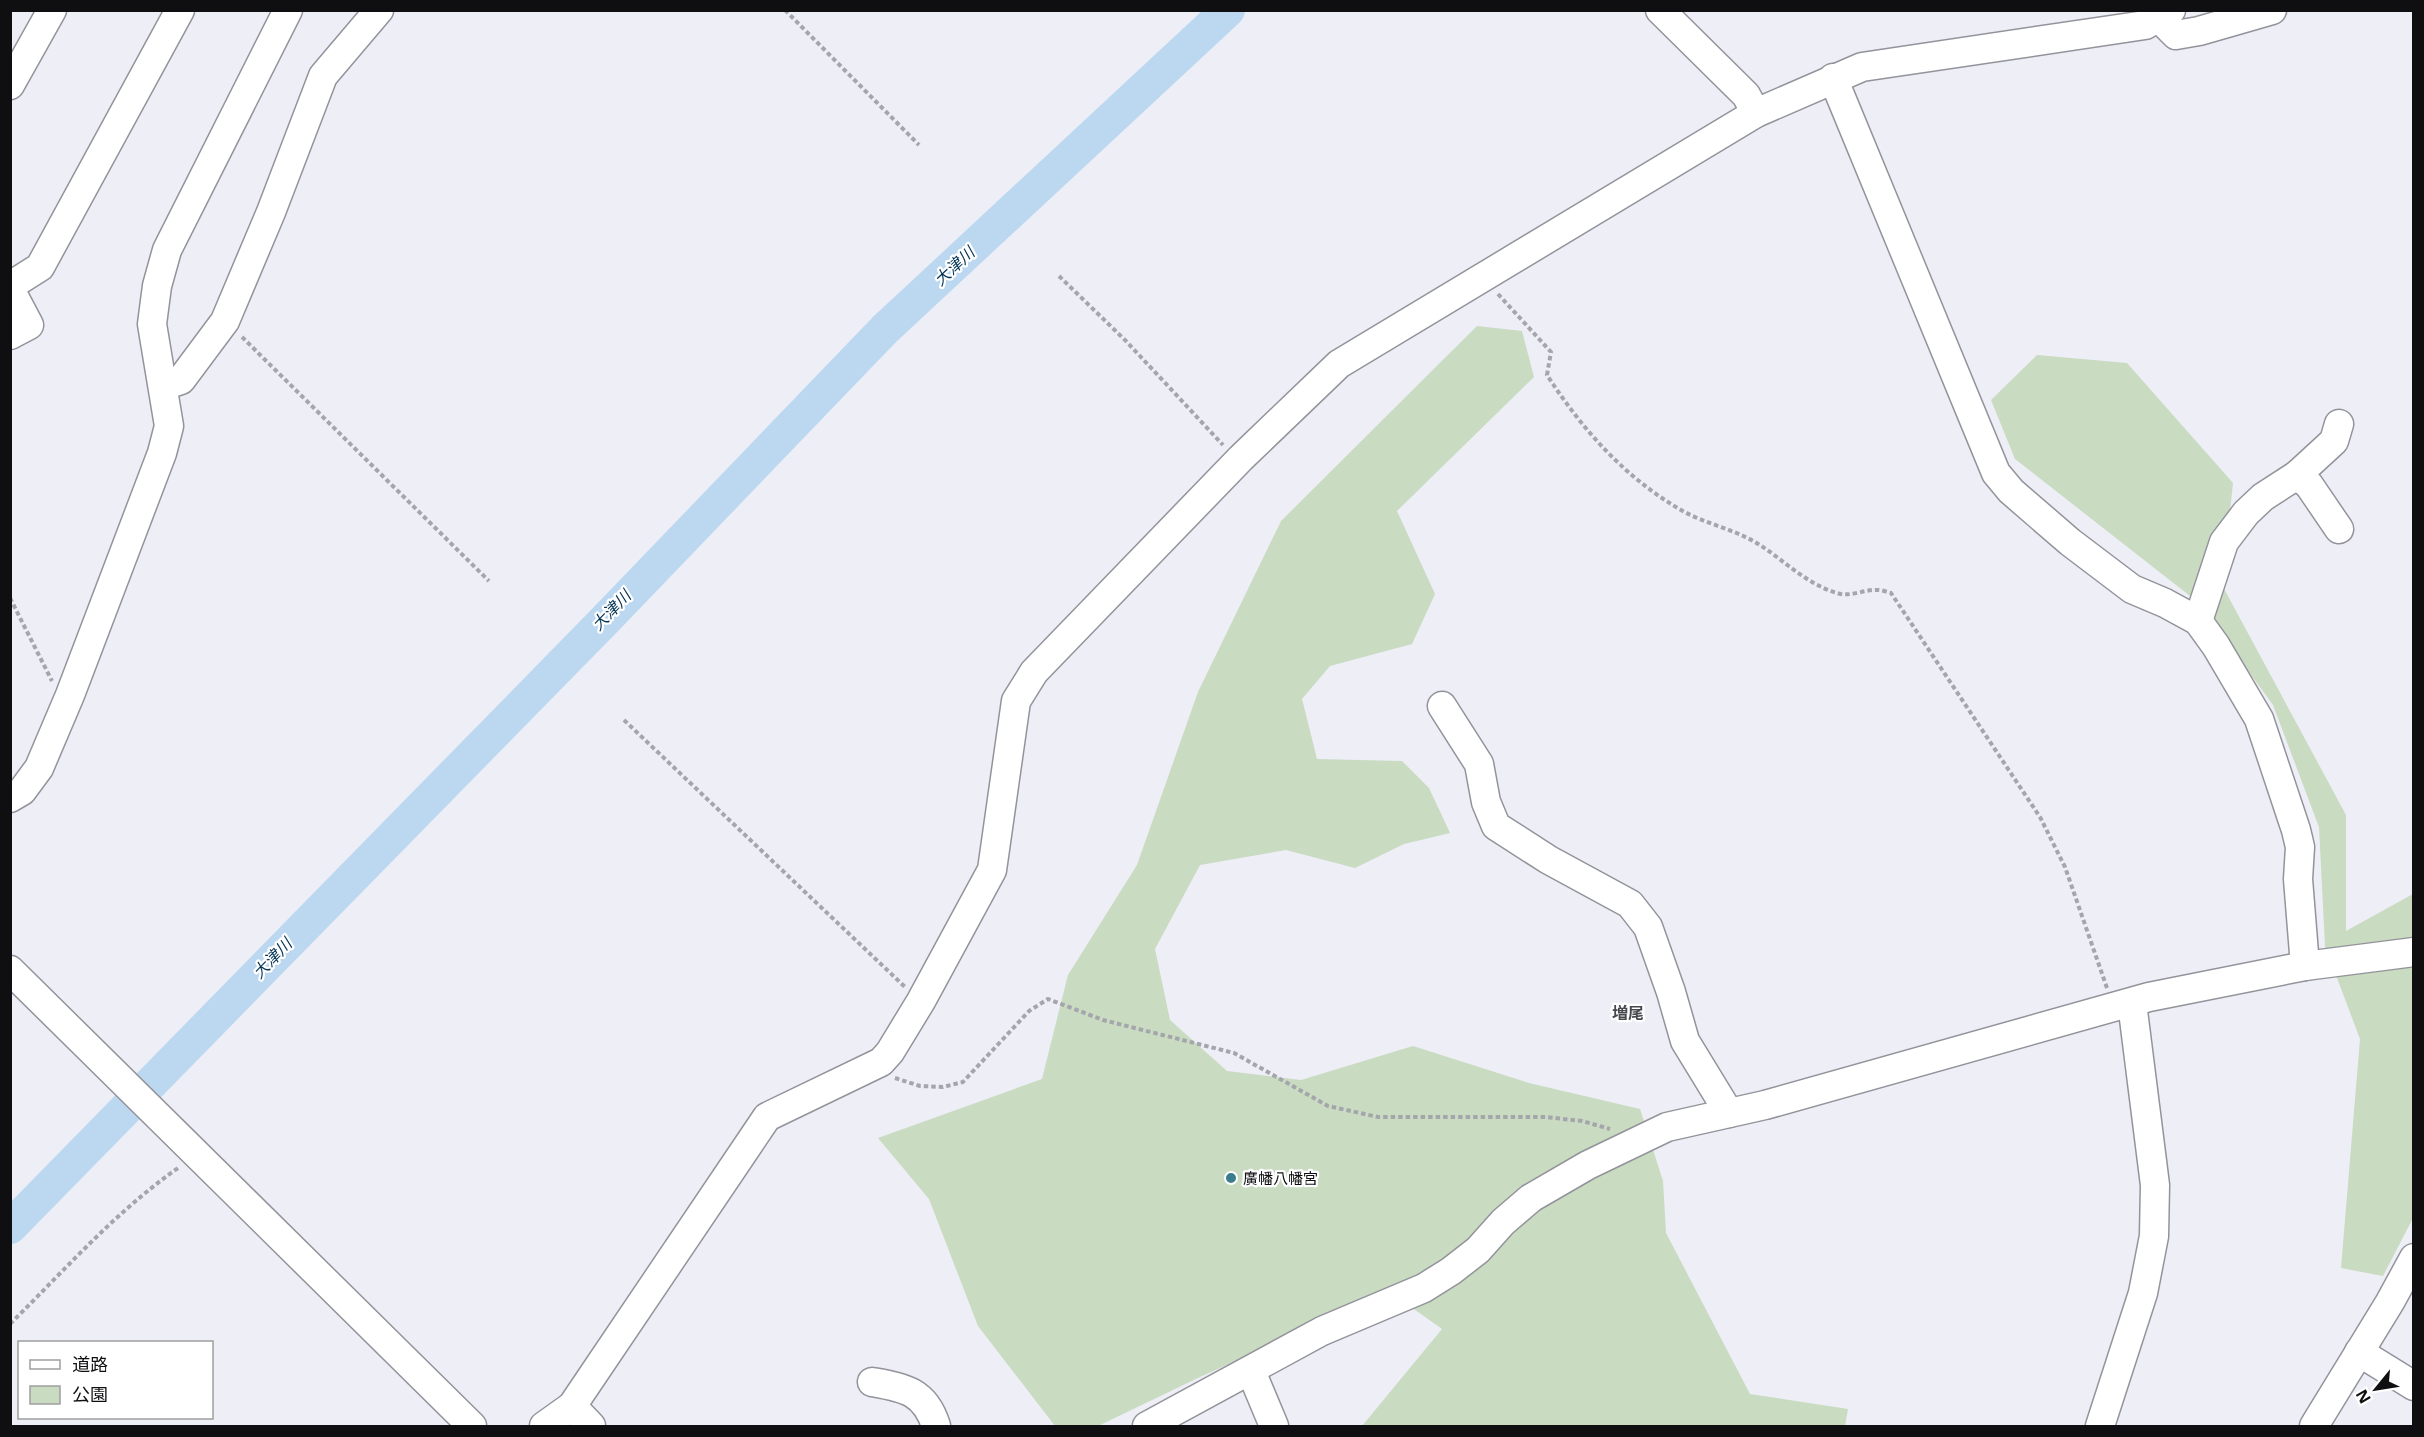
<svg xmlns="http://www.w3.org/2000/svg" width="2424" height="1437" font-family="'Open Sans','Noto Sans JP',sans-serif">
<style>
.green{fill:#c9dbc1}
.lines{fill:none;stroke-linecap:round;stroke-linejoin:round}
.river{stroke:#bcd8f0;stroke-width:34}
.minor-casing{stroke:#93939b;stroke-width:31}
.path{stroke:#a5a6ac;stroke-width:4;stroke-dasharray:4.5 3;stroke-linecap:butt}
.minor{stroke:#fff;stroke-width:28}
.poi-dot{fill:#3a7d8d;stroke:#fff;stroke-width:2}
.labels{text-anchor:middle;dominant-baseline:central;stroke-width:4.5;stroke-linejoin:round;paint-order:stroke}
.poi-label{font-size:15px;fill:#0f0f12;stroke:#fff;text-anchor:start}
.water-label{font-size:16px;font-style:italic;fill:#033454;stroke:#fff}
.neighbourhood-label{font-size:16px;font-weight:bold;fill:#48494f;stroke:#fff}
</style>
<rect width="100%" height="100%" fill="#edeef6"/>
<!-- green -->
<g class="green">
<path d="M1477 326 1522 331 1534 377 1397 511 1435 594 1412 644 1330 666 1302 699 1317 759 1402 761 1429 788 1450 833 1404 844 1355 868 1286 850 1200 865 1155 949 1170 1020 1227 1071 1301 1080 1413 1046 1529 1083 1640 1109 1663 1181 1666 1233 1750 1394 1848 1409 1845 1426H1362L1442 1329 1390 1292 1200 1377 1098 1426H1055L978 1326 929 1199 878 1138 1042 1079 1068 975 1137 865 1198 692 1281 521Z"/>
<path d="M2037 355 2127 363 2233 483 2222 585 2346 815V931L2413 894V1218L2383 1276 2341 1268 2360 1039 2325 946 2319 827 2273 705 2199 603 2015 459 1991 400Z"/>
</g>
<g class="lines">
<!-- river -->
<path class="river" d="M10 1227 606 619 885 329 1228 10"/>
<defs>
<g id="minor">
<path d="M1660 10 1746 95 1756 113"/>
<path d="M2159 18 2176 35 2199 31 2272 10"/>
<path d="M1833 78 1996 473 2011 491 2070 542 2132 589 2165 603 2198 621 2216 646 2259 719 2296 830 2300 847 2298 879 2305 966"/>
<path d="M10 85 52 10"/>
<path d="M10 286 40 267 180 10"/>
<path d="M10 289 29 325 10 335"/>
<path d="M163 386 181 380 225 321 271 212 323 76 379 10"/>
<path d="M2297 475 2309 485 2339 529"/>
<path d="M2198 621 2224 542 2246 513 2263 497 2297 475 2334 441 2339 424"/>
<path d="M1442 706 1479 764 1486 802 1496 826 1549 860 1630 904 1648 927 1671 992 1685 1041 1729 1113"/>
<path d="M10 798 22 791 39 768 70 695 162 453 169 426 152 324 157 286 167 250 288 10"/>
<path d="M10 970 472 1426"/>
<path d="M2359 1352 2414 1386"/>
<path d="M1251 1371 1274 1426"/>
<path d="M872 1382C905 1388 925 1391 936 1426"/>
<path d="M572 1406 591 1426"/>
<path d="M544 1426 572 1406 767 1117 881 1062 890 1052 921 1001 992 870 1016 701 1034 672 1241 458 1339 364 1756 113 1862 67 2145 25 2171 10"/>
<path d="M1147 1426 1322 1331 1424 1288 1451 1271 1478 1250 1503 1222 1531 1198 1588 1165 1667 1127 1765 1105 2149 997 2305 966 2414 952"/>
<path d="M2100 1426 2143 1293 2154 1236 2155 1185 2132 1003"/>
<path d="M2314 1426 2390 1302 2414 1258"/>
</g>
</defs>
<!-- minor casing -->
<use href="#minor" class="minor-casing"/>
<!-- path -->
<g class="path">
<path d="M785 10 919 145"/>
<path d="M1059 276 1126 341 1223 445"/>
<path d="M1498 294 1551 352 1547 375C1582 429 1624 477 1681 510 1705 524 1735 529 1760 545 1786 562 1810 587 1841 594 1853 596 1866 589 1878 590 1882 590 1887 592 1891 593L2040 817 2065 867 2107 988"/>
<path d="M242 337 489 581"/>
<path d="M10 598 52 681"/>
<path d="M624 720 905 987"/>
<path d="M895 1078 920 1086 943 1087 963 1082 1029 1011 1048 999 1103 1020 1234 1053 1328 1106 1378 1117H1546L1582 1121 1610 1129"/>
<path d="M10 1324C65 1270 114 1213 178 1168"/>
</g>
<!-- minor -->
<use href="#minor" class="minor"/>
</g>
<!-- markers -->
<circle class="poi-dot" cx="1231" cy="1178" r="6"/>
<g class="labels">
<!-- poi labels -->
<g class="poi-label">
<text x="1243" y="1178">廣幡八幡宮</text>
</g>
<!-- water labels -->
<g class="water-label">
<text transform="translate(954 266) rotate(-43)">大津川</text>
<text transform="translate(611 610) rotate(-46)">大津川</text>
<text transform="translate(272 958) rotate(-46)">大津川</text>
</g>
<!-- neighbourhood labels -->
<g class="neighbourhood-label">
<text x="1628" y="1013">増尾</text>
</g>
</g>
<!-- border -->
<rect width="2424" height="1437" fill="none" stroke="#0f0f12" stroke-width="24"/>
<!-- legend -->
<rect x="18" y="1341" width="195" height="78" fill="#ffffff" stroke="#9f9fa0" stroke-width="1.5"/>
<rect x="30" y="1360" width="30" height="9" fill="#ffffff" stroke="#9f9fa0" stroke-width="1.5"/>
<text x="72" y="1371" font-size="18" fill="#0f0f12">道路</text>
<rect x="30" y="1386" width="30" height="18" fill="#c9dbc1" stroke="#9f9fa0" stroke-width="1.5"/>
<text x="72" y="1401" font-size="18" fill="#0f0f12">公園</text>
<!-- north arrow -->
<g transform="translate(2376 1389) rotate(240)" stroke="#ffffff" stroke-width="4.5" paint-order="stroke">
<path d="M0-4.5L10 22L0 15L-10 22Z" fill="#0f0f12"/>
<text y="-9" font-size="16" font-weight="bold" text-anchor="middle" fill="#0f0f12">N</text>
</g>
</svg>
